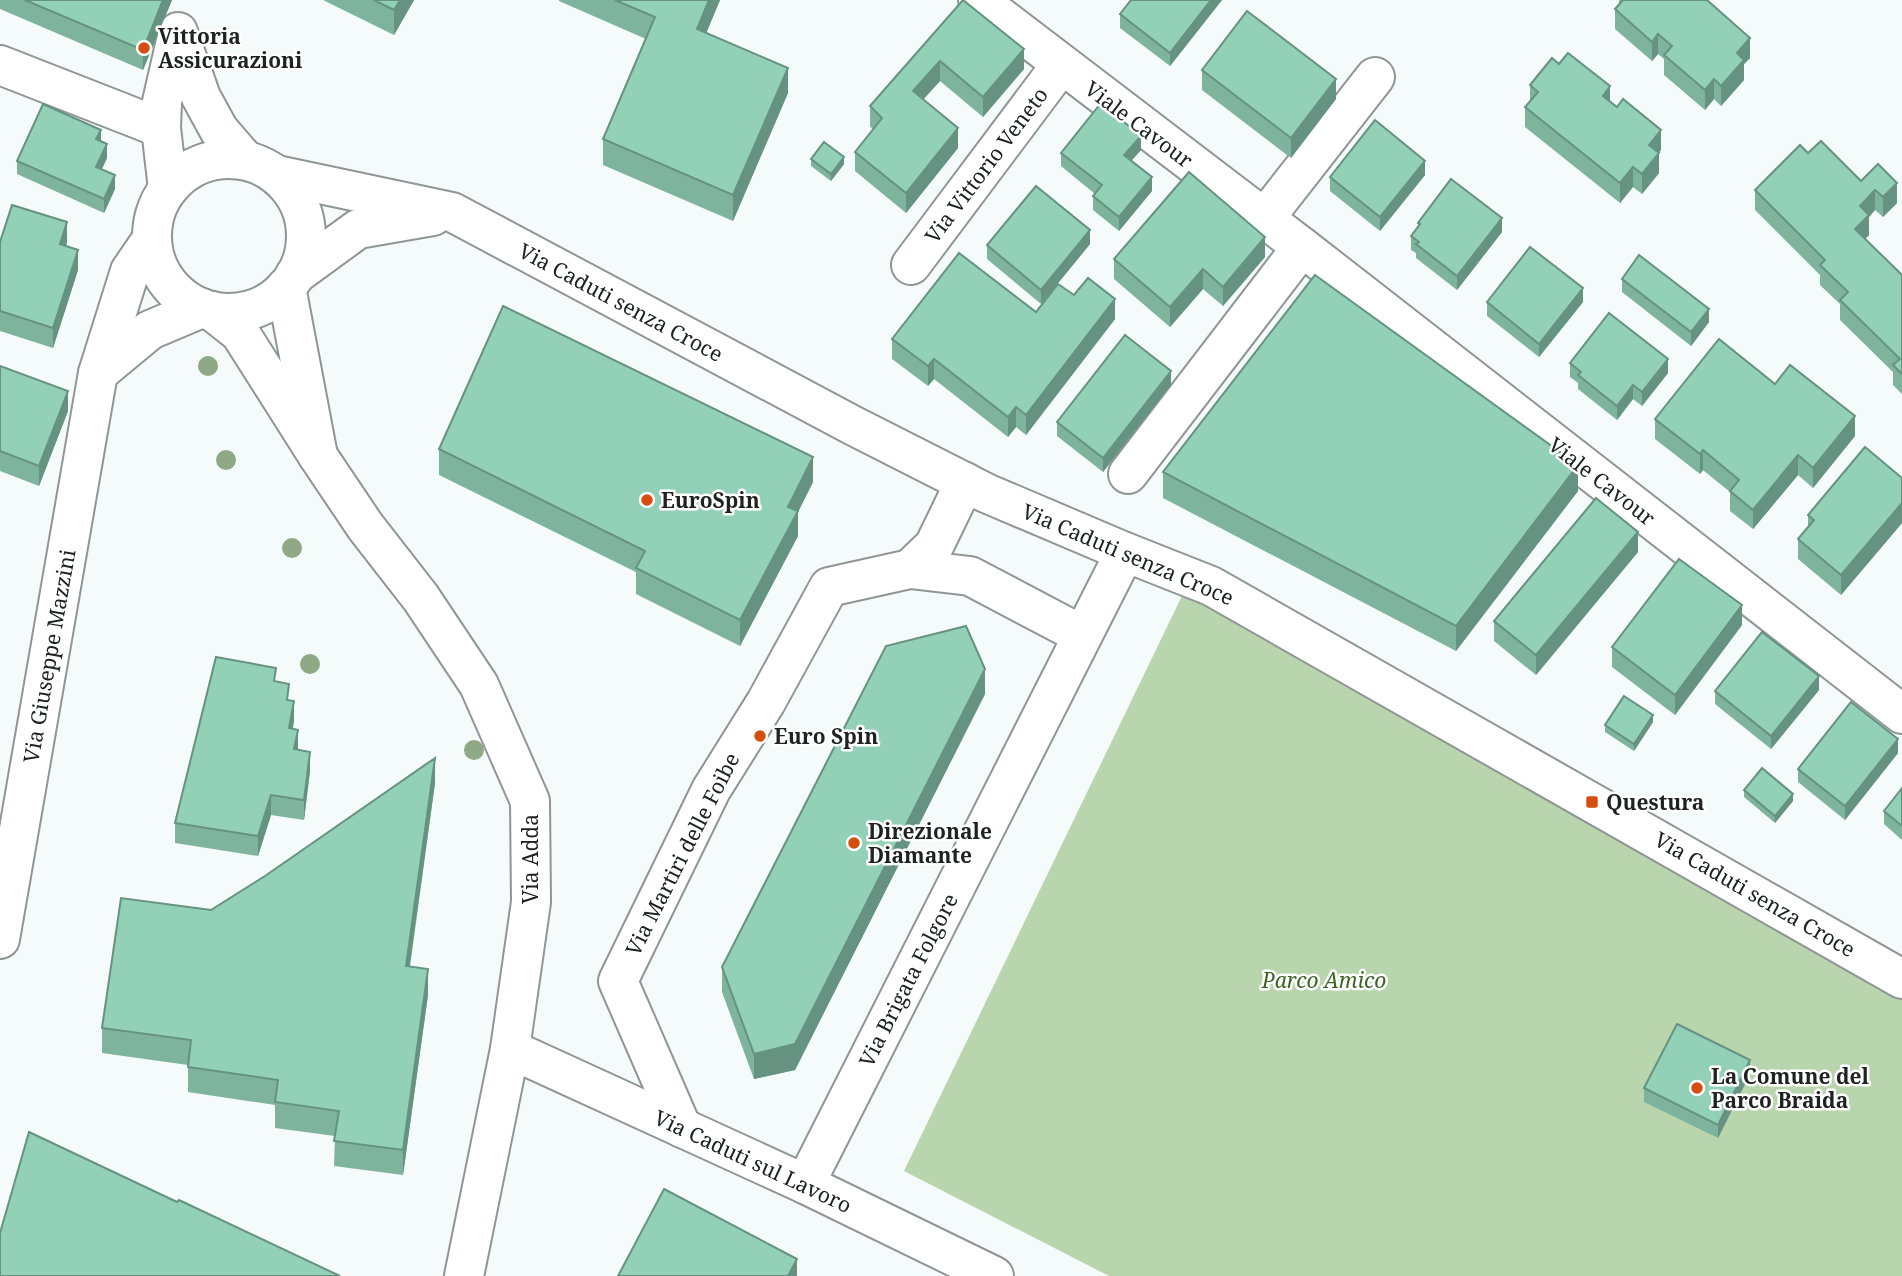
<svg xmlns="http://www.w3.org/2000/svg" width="1902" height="1276" font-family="'Noto Serif',serif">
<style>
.green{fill:#b9d5ad}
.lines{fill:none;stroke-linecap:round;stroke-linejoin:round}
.minor-casing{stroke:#909595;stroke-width:42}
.minor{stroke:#fff;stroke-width:38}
.tree{fill:#8fa885}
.wall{fill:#7eb49e}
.shaded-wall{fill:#669281}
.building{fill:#92d1b8;stroke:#669281;stroke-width:2}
.poi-dot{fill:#d44e10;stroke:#fff;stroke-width:2.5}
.labels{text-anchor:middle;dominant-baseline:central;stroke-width:5;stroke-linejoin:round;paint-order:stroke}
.poi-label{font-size:21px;font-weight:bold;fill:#202222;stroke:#fff;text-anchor:start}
.street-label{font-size:21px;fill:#202222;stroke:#fff}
.park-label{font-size:21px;font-style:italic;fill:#3b6425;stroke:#fff}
</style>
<rect width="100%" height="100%" fill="#f5fafa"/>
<!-- green -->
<path class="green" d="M1195 569 1902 965V1276H1109L904 1171Z"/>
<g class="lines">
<defs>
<g id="minor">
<path d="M978 0 1302 247 1902 714"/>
<path d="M0 65 161 128"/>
<circle cx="229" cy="236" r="77"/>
<path d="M277 175 452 212 852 425 986 493 1125 552 1211 586 1902 979"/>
<path d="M168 189 161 128 162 102 178 32 201 97 219 130 245 160"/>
<path d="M1264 219 1375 77"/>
<path d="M911 265 1061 65"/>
<path d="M295 275 358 229 433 216"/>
<path d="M212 311 240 333 318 456 286 287"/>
<path d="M98 373 150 330 202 308"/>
<path d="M318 456 365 526 421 598 479 685 530 801 531 902 510 1049 464 1276"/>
<path d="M1128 474 1302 247"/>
<path d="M910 569 934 546 965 482"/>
<path d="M0 939 98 373 130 271 152 239"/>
<path d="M510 1049 805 1184 994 1276"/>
<path d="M682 1128 618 981 711 790 766 702 829 587 910 569 970 576 1082 635"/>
<path d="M805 1184 1125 552"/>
</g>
</defs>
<!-- minor casing -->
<use href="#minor" class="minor-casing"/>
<!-- minor -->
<use href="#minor" class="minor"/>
</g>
<!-- trees -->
<g class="tree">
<circle cx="208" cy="366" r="10"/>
<circle cx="226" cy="460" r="10"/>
<circle cx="292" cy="548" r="10"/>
<circle cx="310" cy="664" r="10"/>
<circle cx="474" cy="750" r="10"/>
</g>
<!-- wall -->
<g class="wall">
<path d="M0 0H172L143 70 0 9Z"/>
<path d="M323 0H414L394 35Z"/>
<path d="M559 0H720L706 33 788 93 733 221 603 165V139L646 39 559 1Z"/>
<path d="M963 0 1024 69 983 117 940 81 923 99 958 148 906 213 855 171V152L873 130 870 126V106Z"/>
<path d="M1131 0H1222L1170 66 1120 28V14Z"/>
<path d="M1619 0H1707L1750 58 1744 64V80L1721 106 1714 99 1705 110 1664 75V59L1658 54 1652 61 1615 29V9L1619 5Z"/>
<path d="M1202 70 1336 99 1291 158 1202 90Z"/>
<path d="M1530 85 1610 101 1661 150 1659 153V173L1642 194 1633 187 1620 203 1525 127V107L1530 102Z"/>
<path d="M101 141 107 158 102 169 115 189 104 213 17 174V161Z"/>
<path d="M1141 150 1131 161 1152 191 1119 231 1093 210V196L1095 194 1061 166V153Z"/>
<path d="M1808 153 1861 181 1897 203 1883 217 1875 210 1869 217V235L1865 239 1902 275V394L1893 385V372L1840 320V304L1820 285V275L1755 210V190Z"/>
<path d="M811 159 844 164 831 181 811 166Z"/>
<path d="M1425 175 1380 231 1330 191V177Z"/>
<path d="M1418 223 1502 232 1457 290 1416 258V253L1411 250V236L1418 227Z"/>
<path d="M0 242H67L66 246 78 270 53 348 0 331Z"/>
<path d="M1090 244 1041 304 987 259V245Z"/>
<path d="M1265 257 1223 306 1203 289 1170 327 1114 279V259Z"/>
<path d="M1622 279 1709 322 1691 346 1622 292Z"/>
<path d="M1074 295 1115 319 1026 435 1016 427 1008 437 934 379 928 386 892 359V339L1036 312Z"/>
<path d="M1487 302H1583L1539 357 1487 316Z"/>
<path d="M1570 363 1668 373 1642 406 1633 399 1617 420 1578 389V383L1570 377Z"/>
<path d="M0 366 68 411 39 486 0 471Z"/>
<path d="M1171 385 1103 472 1057 436V422Z"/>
<path d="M1655 419 1855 436 1813 488 1798 475 1753 529 1730 511V492L1703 470 1700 474 1655 439Z"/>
<path d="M439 449 813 482 798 512V536L740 646 636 594V572L439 475Z"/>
<path d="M1163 472 1578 491 1456 651 1163 498Z"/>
<path d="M1902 478V523L1841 595 1798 559V539L1808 527V515Z"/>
<path d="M1638 552 1536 675 1494 641V621Z"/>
<path d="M1742 625 1675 715 1612 667V647Z"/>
<path d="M276 682 289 700 294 721 293 729 298 750 310 771 304 820 271 815 258 856 175 843V823Z"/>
<path d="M1819 690 1771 749 1715 704V691Z"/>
<path d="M985 694 795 1070 754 1079 722 992V967Z"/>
<path d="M1653 722 1634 751 1605 732V725Z"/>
<path d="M1898 753 1845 820 1798 782V769Z"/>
<path d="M435 783 410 967 428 995 403 1175 334 1166 335 1136 275 1128V1105L188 1092V1065L102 1053V1028L211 910Z"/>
<path d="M1902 788V840L1884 824V811Z"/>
<path d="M1744 790 1793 801 1775 823 1744 797Z"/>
<path d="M1750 1074 1718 1138 1644 1102V1088Z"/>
</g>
<!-- shaded-wall -->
<g class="shaded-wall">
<path d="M163 0H172L143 70V50Z"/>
<path d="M400 0H414L394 35V10Z"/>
<path d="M709 0H720L697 55V29Z"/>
<path d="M1211 0H1222L1170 66V53Z"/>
<path d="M1658 34V54L1652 61V42Z"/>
<path d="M1750 38V58L1744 64V80L1721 106V86L1737 53Z"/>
<path d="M1024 49V69L983 117V97Z"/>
<path d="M940 61V81L913 111V91Z"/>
<path d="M788 68V93L733 221V195Z"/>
<path d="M1336 79V99L1291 158V138Z"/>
<path d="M1714 79V99L1705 110V90Z"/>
<path d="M1610 86V106L1603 96Z"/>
<path d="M958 128V148L906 213V193Z"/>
<path d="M101 130V144L96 139Z"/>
<path d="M1661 130V150L1654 159 1659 153V173L1642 194V174L1649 145Z"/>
<path d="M1141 136V150L1124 169V155Z"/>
<path d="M107 144V158L96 181V167Z"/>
<path d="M844 157V164L831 181V174Z"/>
<path d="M1425 161V175L1380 231V217Z"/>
<path d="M1633 167V187L1620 203V183Z"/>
<path d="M115 175V189L104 213V199Z"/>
<path d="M1152 177V191L1119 231V217Z"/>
<path d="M1897 183V203L1883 217V197Z"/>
<path d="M1875 190V210L1869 217V235L1855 249V229L1860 206Z"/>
<path d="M1502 218V232L1457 290V276Z"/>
<path d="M67 222V242L60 264V244Z"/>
<path d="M1090 230V244L1041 304V290Z"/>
<path d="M1265 237V257L1223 306V287Z"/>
<path d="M78 250V270L53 348V328Z"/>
<path d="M1203 269V289L1170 327V307Z"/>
<path d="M1583 288V302L1539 357V344Z"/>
<path d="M1115 299V319L1026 435V415Z"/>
<path d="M1709 309V322L1691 346V332Z"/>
<path d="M934 359V379L928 386V366Z"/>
<path d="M1668 359V373L1642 406V392Z"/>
<path d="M1171 371V385L1103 472V458Z"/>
<path d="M1633 385V399L1617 420V406Z"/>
<path d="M68 391V411L39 486V466Z"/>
<path d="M1016 407V427L1008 437V417Z"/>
<path d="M1855 416V436L1813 488V468Z"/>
<path d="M1703 450V470L1700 474V454Z"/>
<path d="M1798 455V475L1753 529V510Z"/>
<path d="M813 457V482L798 512V536L740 646V620L788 507Z"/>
<path d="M1578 465V491L1456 651V626Z"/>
<path d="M1902 503V523L1841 595V575Z"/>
<path d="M1638 532V552L1536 675V655Z"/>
<path d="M1742 605V625L1675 715V695Z"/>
<path d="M985 669V694L795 1070 754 1079V1054Z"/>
<path d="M1819 676V690L1771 749V736Z"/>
<path d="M294 701V721L289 748V728Z"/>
<path d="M1653 715V722L1634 751V744Z"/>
<path d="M298 730V750L294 749Z"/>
<path d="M1898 739V753L1845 820V806Z"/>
<path d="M310 752V771L304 820V800Z"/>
<path d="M435 758V783L406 991V966Z"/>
<path d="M1793 794V801L1775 823V816Z"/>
<path d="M271 795V815L258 856V836Z"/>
<path d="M428 969V995L403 1175V1150Z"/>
<path d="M1750 1060V1074L1718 1138V1125Z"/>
<path d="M797 1259V1276H788Z"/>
</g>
<!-- building -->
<g class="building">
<path d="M25 0H163L143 50Z"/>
<path d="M374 0H400L394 10Z"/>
<path d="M615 0H709L697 29 788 68 733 195 603 139 655 17Z"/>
<path d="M963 0 1024 49 983 97 940 61 913 91 958 128 906 193 855 152 882 118 870 106Z"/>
<path d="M1131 0H1211L1170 53 1120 14Z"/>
<path d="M1623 0H1707L1750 38 1737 53 1744 60 1721 86 1714 79 1705 90 1664 55 1672 46 1658 34 1652 42 1615 9Z"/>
<path d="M1247 11 1336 79 1291 138 1202 70Z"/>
<path d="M1568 53 1610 86 1603 96 1617 107 1623 99 1661 130 1649 145 1659 153 1642 174 1633 167 1620 183 1525 107 1538 92 1530 85 1552 58 1559 64Z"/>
<path d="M1101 103 1141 136 1124 155 1152 177 1119 217 1093 196 1102 185 1061 153Z"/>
<path d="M43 104 101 130 96 139 107 144 96 167 115 175 104 199 17 161Z"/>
<path d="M1375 120 1425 161 1380 217 1330 177Z"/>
<path d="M1821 141 1861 181 1878 164 1897 183 1883 197 1875 190 1860 206 1869 215 1855 229 1902 275V374L1893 365 1900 359 1840 300 1848 292 1820 265 1825 260 1755 190 1800 145 1808 153Z"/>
<path d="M824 142 844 157 831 174 811 159Z"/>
<path d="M1189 172 1265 237 1223 287 1203 269 1170 307 1114 259Z"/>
<path d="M1451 179 1502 218 1457 276 1416 244 1419 242 1411 236 1420 224 1418 223Z"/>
<path d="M1036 186 1090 230 1041 290 987 245Z"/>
<path d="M12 205 67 222 60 244 78 250 53 328 0 311V242Z"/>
<path d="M1530 247 1583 288 1539 344 1487 302Z"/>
<path d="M959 253 1036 312 1058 284 1074 295 1088 278 1115 299 1026 415 1016 407 1008 417 934 359 928 366 892 339Z"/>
<path d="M1639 255 1709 309 1691 332 1622 279Z"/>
<path d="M1315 275 1578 465 1456 626 1163 472Z"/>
<path d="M503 306 813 457 788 507 798 511 740 620 636 568 645 551 439 449Z"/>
<path d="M1609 313 1668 359 1642 392 1633 385 1617 406 1578 375 1581 372 1570 363Z"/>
<path d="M1125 335 1171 371 1103 458 1057 422Z"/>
<path d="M1719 339 1775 384 1790 365 1855 416 1813 468 1798 455 1753 510 1730 491 1739 480 1703 450 1700 454 1655 419Z"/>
<path d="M0 366 68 391 39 466 0 451Z"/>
<path d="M1865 447 1902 478V503L1841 575 1798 539 1814 520 1808 515Z"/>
<path d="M1596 498 1638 532 1536 655 1494 621Z"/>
<path d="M1679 559 1742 605 1675 695 1612 647Z"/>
<path d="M966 626 985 669 795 1044 754 1054 722 967 886 646Z"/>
<path d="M1762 632 1819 676 1771 736 1715 691Z"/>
<path d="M216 657 276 668 274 681 289 684 287 700 294 701 289 728 298 730 294 749 310 752 304 800 271 795 258 836 175 823Z"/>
<path d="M1624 696 1653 715 1634 744 1605 725Z"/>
<path d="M1851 702 1898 739 1845 806 1798 769Z"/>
<path d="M435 758 406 966 428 969 403 1150 334 1141 339 1111 275 1102 278 1080 188 1067 191 1040 102 1028 121 898 211 910 265 876Z"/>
<path d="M1762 768 1793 794 1775 816 1744 790Z"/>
<path d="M1902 788V826L1884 811Z"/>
<path d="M1677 1024 1750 1060 1718 1125 1644 1088Z"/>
<path d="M29 1132 177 1202 179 1200 340 1276H0V1233Z"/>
<path d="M664 1189 797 1259 788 1276H618Z"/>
</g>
<!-- markers -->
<g class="poi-dot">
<circle cx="144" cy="48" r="7"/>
<circle cx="647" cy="500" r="7"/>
<circle cx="760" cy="736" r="7"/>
<rect x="1585" y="795" width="14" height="14" rx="3.5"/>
<circle cx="854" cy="843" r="7"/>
<circle cx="1697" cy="1088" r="7"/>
</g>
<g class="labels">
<!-- poi labels -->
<g class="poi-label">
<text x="158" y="36">Vittoria<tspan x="158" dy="24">Assicurazioni</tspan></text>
<text x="661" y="500">EuroSpin</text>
<text x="774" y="736">Euro Spin</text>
<text x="1606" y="802">Questura</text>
<text x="868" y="831">Direzionale<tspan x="868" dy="24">Diamante</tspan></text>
<text x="1711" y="1076">La Comune del<tspan x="1711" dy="24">Parco Braida</tspan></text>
</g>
<!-- street labels -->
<g class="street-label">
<text transform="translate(1139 124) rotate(37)">Viale Cavour</text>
<text transform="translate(986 165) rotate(-53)">Via Vittorio Veneto</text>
<text transform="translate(621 302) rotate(28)">Via Caduti senza Croce</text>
<text transform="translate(1602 481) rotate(38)">Viale Cavour</text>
<text transform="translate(1128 554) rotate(23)">Via Caduti senza Croce</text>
<text transform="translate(49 656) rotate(-80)">Via Giuseppe Mazzini</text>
<text transform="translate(682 854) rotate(-63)">Via Martiri delle Foibe</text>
<text transform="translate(530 859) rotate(-90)">Via Adda</text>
<text transform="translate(1755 894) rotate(30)">Via Caduti senza Croce</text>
<text transform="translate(908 980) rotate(-63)">Via Brigata Folgore</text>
<text transform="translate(753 1161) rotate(25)">Via Caduti sul Lavoro</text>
</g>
<!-- park labels -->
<g class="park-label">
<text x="1324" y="980">Parco Amico</text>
</g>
</g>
</svg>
